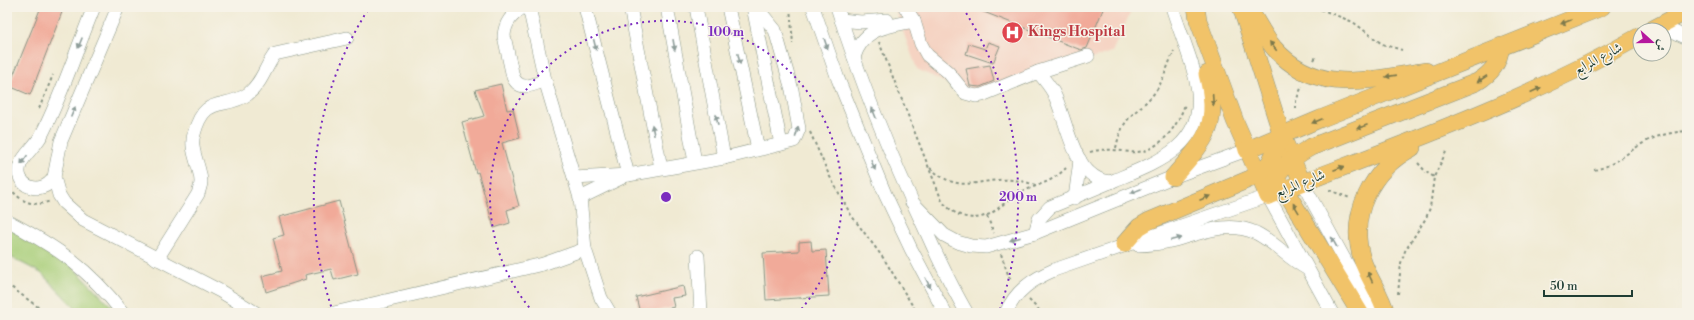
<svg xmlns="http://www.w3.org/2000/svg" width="1694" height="320" font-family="'Libre Bodoni',Amiri,serif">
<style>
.built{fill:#f5d3c2}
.green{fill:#a8ce78;stroke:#648656}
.building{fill:#f1aa99}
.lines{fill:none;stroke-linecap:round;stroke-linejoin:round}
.minor-casing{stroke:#889484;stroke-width:14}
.major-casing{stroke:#889484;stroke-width:18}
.path{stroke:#889484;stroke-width:2;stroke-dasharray:3 3;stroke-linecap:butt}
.minor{stroke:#fff;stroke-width:13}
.major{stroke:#f1c369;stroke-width:17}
.oneway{fill:#7d794c}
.oneway2{fill:#8f9e9a}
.ring{fill:none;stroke:#7b2cbf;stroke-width:2;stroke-dasharray:2 4}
.labels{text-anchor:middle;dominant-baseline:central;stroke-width:3;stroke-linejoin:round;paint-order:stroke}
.health-label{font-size:14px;font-weight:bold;fill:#be3a42;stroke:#f7f3e8;text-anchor:start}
.street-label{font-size:14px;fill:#1f3d34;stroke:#f7f3e8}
.centre{fill:#7b2cbf;stroke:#f7f3e8;stroke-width:2}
.ring-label{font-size:12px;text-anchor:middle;font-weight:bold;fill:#7b2cbf;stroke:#f7f3e8;stroke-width:3;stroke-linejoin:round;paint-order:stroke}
</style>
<rect width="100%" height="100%" fill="#f7f3e8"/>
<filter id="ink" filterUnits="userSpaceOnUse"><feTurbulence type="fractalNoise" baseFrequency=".025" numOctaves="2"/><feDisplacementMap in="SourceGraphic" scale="8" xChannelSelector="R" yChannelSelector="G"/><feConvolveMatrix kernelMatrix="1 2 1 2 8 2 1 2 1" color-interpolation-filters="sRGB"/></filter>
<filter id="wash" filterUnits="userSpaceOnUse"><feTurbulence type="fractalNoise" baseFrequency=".012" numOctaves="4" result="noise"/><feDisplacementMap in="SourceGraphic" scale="16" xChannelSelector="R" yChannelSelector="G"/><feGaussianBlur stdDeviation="0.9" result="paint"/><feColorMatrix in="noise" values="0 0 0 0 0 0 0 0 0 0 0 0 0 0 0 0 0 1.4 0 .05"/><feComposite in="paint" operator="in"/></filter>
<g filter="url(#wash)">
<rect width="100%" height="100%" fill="#f0ead3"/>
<!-- built -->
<path class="built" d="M894 7H1133L1112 52 976 97 917 69Z"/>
<!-- green -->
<path class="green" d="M7 223 58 252 118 313H80L41 273 7 255Z"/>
<g id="blocks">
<!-- building -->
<g class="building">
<path d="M41 7H64L30 95 9 86Z"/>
<path d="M971 7H1104L1087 48 1081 50Z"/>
<path d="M988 42 1000 46 993 63 966 54 969 44 985 49Z"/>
<path d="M990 65 994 81 980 87 970 86 966 69Z"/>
<path d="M501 84 507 110 513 109 520 138 502 143 519 206 507 210 510 223 494 228 478 172 476 173 462 122 484 116 475 90Z"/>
<path d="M339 201 358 274 334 280 331 269 305 275 306 279 266 292 262 276 282 271 273 238 284 235 279 217Z"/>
<path d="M811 241 812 251 826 250 829 296 766 300 763 253 799 251V242Z"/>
<path d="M683 286 685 296 672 298 674 307 650 313H640L636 297Z"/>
</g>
</g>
</g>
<g filter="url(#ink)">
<use href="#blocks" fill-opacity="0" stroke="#889484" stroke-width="1"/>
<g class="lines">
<defs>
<g id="minor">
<path d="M94 7C77 48 63 92 43 132 38 144 24 154 20 165 13 186 42 198 54 177L61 141 118 7"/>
<path d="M523 7C512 15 505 22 504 36L513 77C520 92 533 85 545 80"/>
<path d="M529 7 545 80 580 198 585 249 601 298 610 313"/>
<path d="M585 7 628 175"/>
<path d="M630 7 661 168"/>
<path d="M667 7 695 162"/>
<path d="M696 7 724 158"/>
<path d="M728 7 758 149"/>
<path d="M753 7 781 144"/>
<path d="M813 7 838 79 885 194 911 249 945 313"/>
<path d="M837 7C861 83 891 157 925 229 938 258 951 286 967 313"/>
<path d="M905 7 914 21 921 44 927 55 948 72 965 93 976 96 982 95 1038 72C1043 78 1049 85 1053 92 1068 119 1072 180 1111 182"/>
<path d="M841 20 861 22 887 20"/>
<path d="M1660 25 1687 38"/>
<path d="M854 57C864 27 886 27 914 21"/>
<path d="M1038 72 1088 56"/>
<path d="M54 177 59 195 64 203 83 220 220 291 256 313"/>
<path d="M574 178 628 175 724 158 794 141 799 129 792 90 775 30 756 7"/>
<path d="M1302 182 1374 313"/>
<path d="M580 198 623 177"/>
<path d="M1075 198 1080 160"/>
<path d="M911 201 944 235 957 242 971 246 986 247 1035 233 1173 177 1247 150"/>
<path d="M7 221C57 247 88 268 123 313"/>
<path d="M1035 233 1039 219 1050 207C1072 198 1094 189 1115 180 1156 163 1204 146 1198 92 1195 66 1180 33 1172 7"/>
<path d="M1138 245C1150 245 1163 243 1175 240 1201 233 1228 220 1256 233 1274 242 1288 258 1306 268"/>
<path d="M698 256 701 313"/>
<path d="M157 259 198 194C199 190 201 186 201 182 201 167 189 150 194 134 205 93 223 111 248 94 262 83 265 67 275 54L347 38"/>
<path d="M334 313 543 264 585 249"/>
<path d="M1006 313C1015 291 1033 279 1054 270L1268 196 1332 313"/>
</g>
<g id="major">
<path d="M1196 7 1198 20 1235 121 1268 196"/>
<path d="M1241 7 1282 136 1302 182"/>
<path d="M1248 7C1256 20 1264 36 1274 48 1317 97 1371 79 1426 71"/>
<path d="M1651 30 1687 11"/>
<path d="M1247 150 1320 119 1602 7"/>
<path d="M1173 177C1206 140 1221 125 1207 74"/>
<path d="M1278 182 1285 190 1360 313"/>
<path d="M1268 196C1394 147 1522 103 1640 36"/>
<path d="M1268 196C1276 170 1288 160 1311 147L1477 82C1492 73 1499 63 1501 46"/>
<path d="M1124 244 1139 227 1149 221 1259 175 1270 162 1282 136"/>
<path d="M1386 313C1381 294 1368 278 1362 259 1348 214 1372 169 1412 148"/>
</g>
</defs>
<!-- minor casing -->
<use href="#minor" class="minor-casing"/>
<!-- major casing -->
<use href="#major" class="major-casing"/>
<!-- path -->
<g class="path">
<path d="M790 7 793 44"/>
<path d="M1315 7 1353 22 1382 44 1402 50"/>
<path d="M879 42 942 201C955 218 977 224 996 210 1004 204 1011 197 1021 192 1039 184 1051 183 1066 168"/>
<path d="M1314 60 1317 55"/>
<path d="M39 109 53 75"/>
<path d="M1296 109V101L1302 86"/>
<path d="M810 132 829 175 851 215 884 259 917 313"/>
<path d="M1116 148C1123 113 1137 115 1156 91 1164 79 1168 64 1174 51"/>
<path d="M1090 152C1104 148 1115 150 1130 152 1157 155 1178 127 1185 104"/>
<path d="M7 160 13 150"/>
<path d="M1418 163 1426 172 1434 177"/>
<path d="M930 168C956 191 969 183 998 180 1012 179 1025 181 1038 186"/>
<path d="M1594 170C1615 166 1627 152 1645 142 1658 135 1673 132 1687 131"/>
<path d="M7 182C15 199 32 209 50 201"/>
<path d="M1329 190 1350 198"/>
<path d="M987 216 994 233"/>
<path d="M1001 254 1009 277 1013 281"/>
<path d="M7 284 46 313"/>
<path d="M1398 294 1401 263 1405 251 1426 218 1430 208 1434 177 1446 152"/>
<path d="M1029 300 1042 313"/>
</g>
<!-- minor -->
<use href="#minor" class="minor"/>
<!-- major -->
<use href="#major" class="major"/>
</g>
<!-- one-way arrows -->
<defs><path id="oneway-solid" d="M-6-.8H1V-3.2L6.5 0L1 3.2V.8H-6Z"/></defs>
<g class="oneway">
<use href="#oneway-solid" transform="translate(1566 22) rotate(159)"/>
<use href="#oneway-solid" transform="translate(1273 46) rotate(-128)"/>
<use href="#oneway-solid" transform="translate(1391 76) rotate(172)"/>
<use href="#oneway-solid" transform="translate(1482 79) rotate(147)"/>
<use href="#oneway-solid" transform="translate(1536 90) rotate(-25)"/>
<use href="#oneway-solid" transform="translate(1213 100) rotate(86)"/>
<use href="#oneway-solid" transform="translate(1317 121) rotate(157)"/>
<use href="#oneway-solid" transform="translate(1362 127) rotate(159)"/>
<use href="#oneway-solid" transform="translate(1339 168) rotate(-21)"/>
<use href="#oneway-solid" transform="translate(1205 198) rotate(-22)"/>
<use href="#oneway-solid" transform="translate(1296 208) rotate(-121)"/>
<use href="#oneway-solid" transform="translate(1370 277) rotate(-115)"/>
</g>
<g class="oneway2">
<use href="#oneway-solid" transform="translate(80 43) rotate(112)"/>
<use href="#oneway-solid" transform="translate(826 44) rotate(71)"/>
<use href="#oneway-solid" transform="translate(595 45) rotate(76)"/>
<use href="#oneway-solid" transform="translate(674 45) rotate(80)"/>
<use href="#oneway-solid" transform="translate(739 59) rotate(78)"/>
<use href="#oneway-solid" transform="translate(73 112) rotate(-67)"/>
<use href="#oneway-solid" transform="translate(874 113) rotate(-112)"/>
<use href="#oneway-solid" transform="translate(717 120) rotate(-100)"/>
<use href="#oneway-solid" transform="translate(653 130) rotate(-101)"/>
<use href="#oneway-solid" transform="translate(797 132) rotate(-74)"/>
<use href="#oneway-solid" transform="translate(24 160) rotate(125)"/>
<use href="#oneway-solid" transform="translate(873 165) rotate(67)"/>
<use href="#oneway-solid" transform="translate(1136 191) rotate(158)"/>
<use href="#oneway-solid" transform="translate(1015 239) rotate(162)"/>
<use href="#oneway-solid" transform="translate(1176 239) rotate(-15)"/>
<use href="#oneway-solid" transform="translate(1334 242) rotate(-119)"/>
<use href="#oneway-solid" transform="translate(928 283) rotate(63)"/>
</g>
</g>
<!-- distance rings -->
<g class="ring">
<path d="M533 312A176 176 0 1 1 799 312"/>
<path d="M333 312A352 352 0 0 1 369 8M963 8A352 352 0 0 1 999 312"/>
</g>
<!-- icons -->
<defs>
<symbol id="hospital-disc" viewBox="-11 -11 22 22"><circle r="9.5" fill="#e0444e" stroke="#f7f3e8"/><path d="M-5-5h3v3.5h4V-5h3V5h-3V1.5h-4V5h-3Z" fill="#fff"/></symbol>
</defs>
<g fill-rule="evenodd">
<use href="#hospital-disc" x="1000" y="20" width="25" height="25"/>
</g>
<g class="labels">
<!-- health labels -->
<g class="health-label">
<text x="1028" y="32">Kings Hospital</text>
</g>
<!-- street labels -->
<g class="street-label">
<text transform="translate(1598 59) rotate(-28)">شارع المرابع</text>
<text transform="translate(1300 184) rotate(-22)">شارع المرابع</text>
</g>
</g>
<circle cx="666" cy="197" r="6" class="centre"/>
<g class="ring-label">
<text x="726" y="36">100 m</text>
<text x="1018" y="201">200 m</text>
</g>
<!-- margin -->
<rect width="1694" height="320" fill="none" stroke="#f7f3e8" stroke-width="24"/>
<!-- north arrow -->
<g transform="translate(1652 42) rotate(111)"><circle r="19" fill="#f7f3e8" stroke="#a1aaa0"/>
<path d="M0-3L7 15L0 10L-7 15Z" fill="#b5179e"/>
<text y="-6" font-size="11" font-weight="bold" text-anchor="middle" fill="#1f3d34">ش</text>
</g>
<!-- scale -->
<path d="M1544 290v6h88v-6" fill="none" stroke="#1f3d34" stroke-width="2"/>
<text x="1550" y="290" font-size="12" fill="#1f3d34" stroke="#f7f3e8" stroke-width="3" paint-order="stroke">50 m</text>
</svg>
